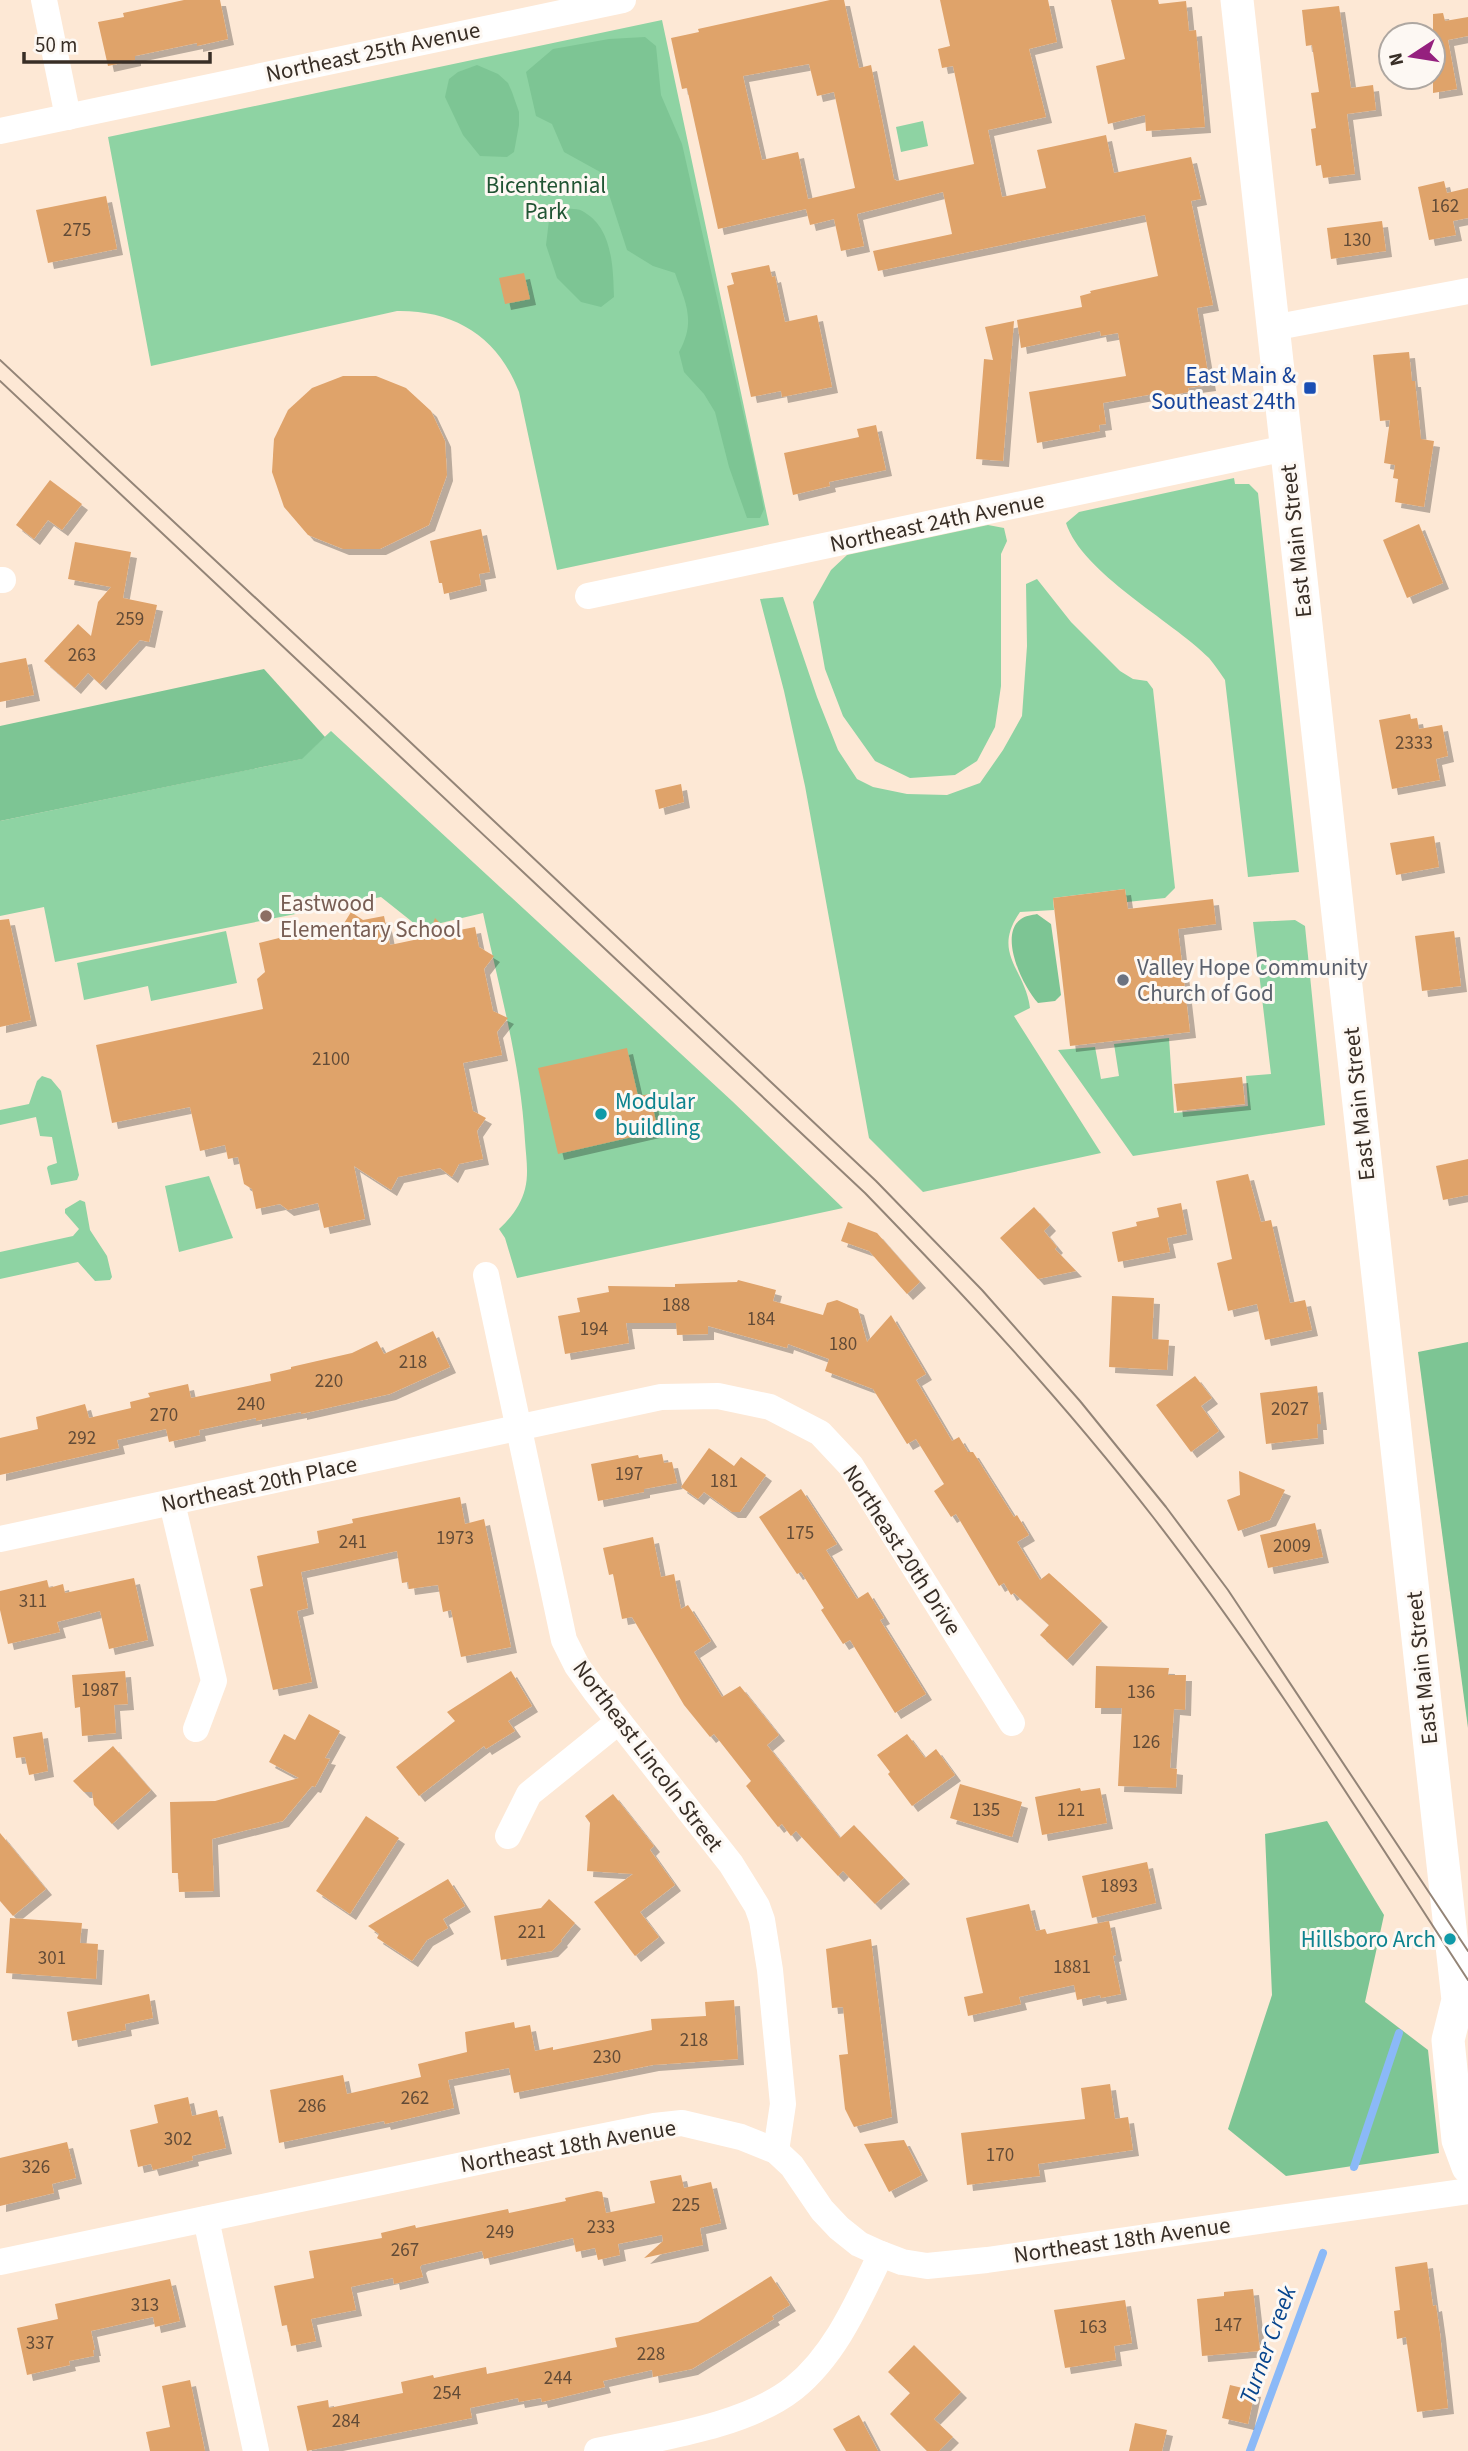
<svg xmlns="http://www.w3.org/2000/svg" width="1468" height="2451" font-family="'Source Sans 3',sans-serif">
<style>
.green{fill:#8ed3a3}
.forest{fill:#7dc594}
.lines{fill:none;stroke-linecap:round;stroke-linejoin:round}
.stream{stroke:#8bb9f7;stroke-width:8}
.building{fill:#dfa36b;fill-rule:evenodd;filter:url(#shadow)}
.minor{stroke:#fff;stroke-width:26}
.major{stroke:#fff;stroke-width:33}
.tram{stroke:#938477;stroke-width:2}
.transit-dot{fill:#1a4fb4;stroke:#fdf8f3;stroke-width:2.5}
.education-dot{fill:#8d6e63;stroke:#fdf8f3;stroke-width:2.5}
.worship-dot{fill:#6b7280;stroke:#fdf8f3;stroke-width:2.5}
.culture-dot{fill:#0f9aa8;stroke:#fdf8f3;stroke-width:2.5}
.labels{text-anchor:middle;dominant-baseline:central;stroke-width:6;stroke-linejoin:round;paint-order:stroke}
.number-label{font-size:19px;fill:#624b37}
.street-label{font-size:23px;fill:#382e26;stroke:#fdf8f3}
.park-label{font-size:23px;fill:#205433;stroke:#fdf8f3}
.transit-label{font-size:23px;fill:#164399;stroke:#fdf8f3;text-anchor:end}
.education-label{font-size:23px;fill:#785e54;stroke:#fdf8f3;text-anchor:start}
.worship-label{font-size:23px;fill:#5b616d;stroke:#fdf8f3;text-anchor:start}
.culture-label{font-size:23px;fill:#0d838f;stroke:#fdf8f3;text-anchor:start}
.water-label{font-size:24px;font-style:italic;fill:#07458d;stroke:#fdf8f3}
</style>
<defs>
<filter id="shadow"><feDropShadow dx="6" dy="6" stdDeviation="0" flood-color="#0004"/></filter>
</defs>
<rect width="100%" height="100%" fill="#fde8d5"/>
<!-- green -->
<g class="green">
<path d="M662 20 769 525 557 570 519 392C498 337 455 310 397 311L151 366 108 137Z"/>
<path d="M923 121 928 146 901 152 896 127Z"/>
<path d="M1234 478 1235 484H1249L1258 493 1299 872 1248 877 1225 680C1220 673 1215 665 1209 658 1171 620 1082 573 1066 523L1079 512Z"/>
<path d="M988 525 1004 528 1007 541 1001 554V686L995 727 977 761 955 775 910 778 875 761 843 716 825 669 813 602 831 570 847 555Z"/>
<path d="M1037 579 1071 622 1120 671 1133 679 1147 681 1153 689 1175 888 1165 898 1127 902 1125 889 1053 898 1054 910 1020 912C991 954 1025 968 1030 1008L1014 1016 1101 1153 923 1192 869 1138 805 786 784 691 760 599 783 597 817 697 838 750 857 779 873 787 907 794 947 795 980 783 1003 750 1022 716 1027 646 1026 584Z"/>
<path d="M331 731 732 1101 843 1208 517 1278 505 1238 499 1229C511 1218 521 1205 525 1189 529 1174 526 1156 525 1141 521 1064 499 988 483 913L420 928 381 897 55 962 44 907 0 916V821L301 759Z"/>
<path d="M1295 920 1305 926 1325 1125 1133 1156 1058 1050 1095 1047 1101 1079 1119 1076 1114 1044 1169 1038 1174 1113 1248 1106 1246 1076 1271 1074 1253 922Z"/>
<path d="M226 931 237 983 151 1001 148 986 84 1000 77 963Z"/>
<path d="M42 1076 51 1079 61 1091 79 1175 77 1180 51 1185 47 1168 48 1166 57 1163 52 1137 40 1136 36 1117 0 1125V1110L29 1104 37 1081Z"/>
<path d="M209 1176 233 1238 179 1252 165 1186Z"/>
<path d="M80 1200 85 1202 90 1230 107 1256 112 1277 110 1280 95 1281 78 1262 0 1279V1252L73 1236 79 1229 65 1213V1209Z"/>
</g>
<!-- forest -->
<g class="forest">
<path d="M645 37 656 46 661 95 682 144 754 460 764 509 760 518H747L729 467 715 412 704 394 684 372 679 352C696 321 686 304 675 273L653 266 627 250 602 173 564 152 552 124 536 116 526 72 553 49 609 39Z"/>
<path d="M477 65 498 74 508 83 512 92 519 112V125L514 152 507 157 480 156 463 135 445 97 449 79 458 72Z"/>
<path d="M562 208C569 209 579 208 584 212 613 229 613 268 614 297L601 307 581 302 557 278 546 245 550 212Z"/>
<path d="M264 669 325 737 302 759 0 821V726Z"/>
<path d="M1037 914 1051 924 1061 995 1055 1001 1038 1003C1023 987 998 935 1021 919 1025 916 1032 915 1037 914Z"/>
<path d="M1468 1342V1728L1418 1352Z"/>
<path d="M1327 1821 1384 1915 1365 2002 1428 2050 1439 2153 1286 2176 1228 2129 1272 1995 1265 1834Z"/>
</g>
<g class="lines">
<!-- stream -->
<g class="stream">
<path d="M1354 2167 1399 2033"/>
<path d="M1250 2451 1323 2253"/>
</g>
</g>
<!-- building -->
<g class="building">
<path d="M184 0H220L228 39 197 46V43L135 56V60L108 66 98 22 124 17 123 13Z"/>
<path d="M830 0H844L859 68 871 65 894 179 897 181 974 164 953 66 942 68 938 49 950 46 940 0H1048L1057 42 1029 49 1046 117 988 130 1002 197 1046 188 1037 150 1106 135 1114 173 1191 157 1201 199 1191 201 1213 305 1197 308 1210 385 1188 388 1189 392 1160 397 1159 393 1103 403 1106 424 1099 425 1100 431 1037 443 1029 392 1126 376 1118 333 1101 336 1100 331 1021 348 1017 320 1082 307 1080 296 1091 293 1090 291 1158 276 1145 215 878 271 873 251 952 234 943 192 857 214 864 246 841 251 834 219 810 225 806 209 718 229 687 88 682 89 671 38 699 32 698 29ZM809 64 817 96 834 92 855 188 808 199 798 152 762 160 743 76Z"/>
<path d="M1111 0H1158L1159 4 1186 1 1189 31 1196 30 1205 127 1146 131 1145 115 1108 124 1096 66 1125 59Z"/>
<path d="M1339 6 1351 88 1373 85 1376 110 1347 114 1355 174 1323 178 1321 165 1316 166 1311 129 1316 128 1311 93 1319 92 1312 45 1306 46 1302 10Z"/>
<path d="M1443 13 1445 21 1468 17V36L1448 40 1457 89 1433 93V14Z"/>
<path d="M1444 181 1447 193 1468 188V218L1453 221 1456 235 1429 240 1418 187Z"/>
<path d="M106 196 117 249 48 263 36 210Z"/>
<path d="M1382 221 1386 251 1331 259 1327 228Z"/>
<path d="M769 265 772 277 775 276 785 322 817 315 832 387 782 397 781 391 751 397 727 286 734 284 731 273Z"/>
<path d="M524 273 530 299 505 304 499 278Z"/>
<path d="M1014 321 1003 461 976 459 984 359 993 360 985 327Z"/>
<path d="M1409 352 1412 381H1415L1421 439 1434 441 1424 507 1395 502 1398 479 1393 478 1395 465 1384 463 1390 420 1380 421 1373 355Z"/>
<path d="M343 376H376L406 388 431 411 445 441 447 475 429 525 380 549H343L308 535 284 507 272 472 274 439 288 410 312 388Z"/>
<path d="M876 425 886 470 829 482 830 486 793 495 784 453 859 437 857 429Z"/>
<path d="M50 480 82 504 62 530 48 520 34 539 16 525Z"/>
<path d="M1419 524 1443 583 1407 598 1383 540Z"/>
<path d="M481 529 490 572 479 574 481 585 444 594 442 583H439L430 541Z"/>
<path d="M75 542 131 552 123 598 157 605 149 642 140 640 100 684 88 673 75 688 44 661 78 624 91 636 98 602 111 587 68 579Z"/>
<path d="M26 658 34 695 0 702V663Z"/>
<path d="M1410 714 1411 719 1417 718 1419 729 1442 725 1448 756 1436 759 1440 780 1392 789 1379 720Z"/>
<path d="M681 784 684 802 659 809 655 790Z"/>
<path d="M1434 836 1439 867 1396 875 1390 843Z"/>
<path d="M1125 889 1128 909 1213 899 1216 924 1178 929 1190 1032 1070 1046 1053 898Z"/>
<path d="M351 912 363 920 384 916 390 945 428 937 435 918 449 932 475 927 479 947 494 956 484 969 493 1011 508 1018 497 1032 502 1055 463 1063 473 1111 486 1118 477 1131 483 1159 459 1164 452 1177 440 1168 398 1177 391 1190 354 1166 365 1219 324 1228 318 1203 288 1210 280 1204 256 1209 252 1189 244 1184 238 1157 228 1159 225 1145 200 1151 190 1107 112 1123 96 1045 263 1009 257 979 265 972 259 943 279 938 290 920 300 934 343 925Z"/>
<path d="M9 919 31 1020 0 1027V920Z"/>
<path d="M1454 931 1461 986 1422 991 1415 936Z"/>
<path d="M627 1048 638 1096 650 1094 658 1131 558 1154 538 1068Z"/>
<path d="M1242 1077 1245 1104 1177 1111 1174 1084Z"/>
<path d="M1468 1159V1195L1443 1200 1436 1166Z"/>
<path d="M1248 1174 1261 1222 1271 1220 1290 1303 1305 1300 1312 1330 1265 1340 1257 1304 1228 1311 1217 1263 1232 1259 1216 1181Z"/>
<path d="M1181 1203 1187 1234 1167 1238 1170 1252 1118 1262 1112 1232 1137 1226 1136 1222 1159 1217 1157 1208Z"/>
<path d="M1034 1207 1050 1225 1044 1231 1057 1247 1055 1249 1076 1271 1038 1279 1000 1238Z"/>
<path d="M848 1222 877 1233 920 1282 907 1294 869 1251 841 1241Z"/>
<path d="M738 1280 776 1290 773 1301 823 1315 827 1303 837 1300 858 1309 867 1342 891 1315 926 1374 916 1380 952 1441 959 1437 968 1452H973L1014 1517 1017 1515 1029 1535 1017 1542 1040 1580 1049 1573 1102 1621 1067 1660 1040 1635 1049 1625 1014 1593 1011 1595 1004 1583 999 1586 956 1514 951 1517 934 1491 944 1484 916 1439 907 1444 873 1389 825 1371 829 1359 788 1344 787 1348 708 1326V1334L677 1335 676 1323H626L629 1343 565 1354 558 1316 580 1312 577 1298 609 1292 608 1286 675 1287V1284L737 1282Z"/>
<path d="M1112 1296 1154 1298 1152 1339 1169 1340 1167 1370 1109 1367Z"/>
<path d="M433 1331 450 1367 390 1394 301 1414V1412L256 1421V1418L199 1430 200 1435 169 1442 166 1429 117 1440 119 1448 0 1475V1438L38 1429 36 1417 85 1404 89 1418 131 1408 130 1402 150 1397 148 1393 188 1384 191 1398 271 1381 270 1374 291 1369V1367L352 1353 377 1341 384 1354Z"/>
<path d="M1195 1376 1212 1398 1201 1406 1219 1431 1191 1452 1156 1405Z"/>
<path d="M1317 1386 1321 1424H1317L1318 1438 1266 1444 1260 1393Z"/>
<path d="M709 1448 734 1466 741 1457 766 1475 740 1512H732L704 1492 698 1499 681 1487Z"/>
<path d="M662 1454 664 1463 672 1462 677 1483 644 1489V1492L598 1501 591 1464 638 1455 639 1458Z"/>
<path d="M1239 1471 1285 1490 1270 1520 1238 1531 1227 1500 1240 1495Z"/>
<path d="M801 1489 837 1544 826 1550 857 1599 868 1592 884 1618 880 1620 926 1694 895 1713 850 1640 843 1644 821 1610 824 1608 801 1572 797 1574 759 1517Z"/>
<path d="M460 1497 465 1524 484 1519 511 1647 461 1657 451 1610 443 1612 438 1585 409 1589 408 1582 402 1583 397 1551 301 1572 308 1608 297 1611 312 1682 273 1690 250 1589 263 1586 257 1556 319 1543 317 1531 353 1523 352 1519Z"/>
<path d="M1315 1523 1323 1557 1268 1568 1260 1535Z"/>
<path d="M653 1537 661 1577 674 1574 681 1609 688 1605 711 1641 694 1652 722 1697 740 1686 779 1735 767 1745 840 1838 854 1825 904 1878 875 1904 843 1871 838 1876 796 1831 791 1836 782 1824 778 1827 746 1786 751 1781 714 1734 710 1737 684 1705 632 1617 622 1619 613 1574 609 1575 603 1548Z"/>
<path d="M134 1578 148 1640 109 1649 100 1611 57 1622 60 1632 8 1644 0 1610V1591L47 1580 49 1588 63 1584 65 1593Z"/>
<path d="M1096 1666 1169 1668 1168 1675H1186L1185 1710 1174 1709 1170 1768 1177 1769 1176 1788 1118 1786 1122 1708H1095Z"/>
<path d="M125 1671 128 1704 114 1705 116 1733 82 1736 80 1707 75 1708 72 1675Z"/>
<path d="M511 1671 532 1706 508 1721 515 1731 486 1749 484 1746 419 1796 396 1767 455 1721 447 1712Z"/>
<path d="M309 1714 340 1731 325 1758 330 1759 315 1787 312 1786 283 1821 212 1839 214 1891 179 1892 178 1873H172L170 1802 215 1801 299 1778 269 1762 284 1734 295 1740Z"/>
<path d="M42 1732 48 1771 29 1775 25 1757 16 1758 13 1737Z"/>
<path d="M907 1734 925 1758 936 1749 955 1775 912 1806 888 1774 890 1772 877 1755Z"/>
<path d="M113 1746 151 1790 112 1824 94 1805 92 1792H84L73 1781Z"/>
<path d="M960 1784 1022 1802 1012 1837 950 1818Z"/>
<path d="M1080 1788 1081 1791 1100 1788 1107 1823 1042 1835 1035 1797Z"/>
<path d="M613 1794 654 1846 650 1850 675 1885 640 1912 659 1937 635 1956 594 1902 633 1874 587 1871 590 1823 585 1816Z"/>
<path d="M366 1816 399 1838 350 1914 316 1891Z"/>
<path d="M0 1833 46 1889 13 1916 0 1901Z"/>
<path d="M1147 1862 1156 1903 1092 1918 1082 1876Z"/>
<path d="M448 1879 465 1906 443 1919 448 1928 427 1940 412 1961 377 1938 379 1934 368 1926Z"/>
<path d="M549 1899 575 1923 561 1940 562 1941 552 1951 501 1960 494 1916 541 1908Z"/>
<path d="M1029 1904 1036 1931 1045 1929 1047 1934 1109 1921 1116 1955 1113 1956 1121 1994 1101 1998 1100 1995 1077 2000 1074 1985 1019 1997 1021 2004 968 2016 964 1997 983 1993 966 1918Z"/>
<path d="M10 1918 82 1923 80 1943 98 1944 96 1979 6 1973Z"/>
<path d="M871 1939 892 2117 854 2127 845 2109 839 2055 848 2054 843 2007 832 2008 826 1949Z"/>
<path d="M149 1994 153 2018 125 2024 126 2030 72 2041 67 2012Z"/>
<path d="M734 2000 738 2059 653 2065 514 2093 509 2068 448 2080 454 2108 385 2124 384 2121 279 2143 270 2090 343 2075 347 2094 421 2077 418 2064 467 2052 465 2032 514 2022 515 2028 530 2025 535 2051 553 2047V2050L652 2030 651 2019 706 2016 705 2002Z"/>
<path d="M1110 2084 1115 2119 1128 2117 1133 2150 1038 2164 1040 2176 967 2185 961 2133 1085 2119 1081 2088Z"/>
<path d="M188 2097 192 2116 217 2110 226 2148 192 2156 193 2160 153 2170 151 2164 138 2167 130 2130 158 2123 154 2105Z"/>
<path d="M904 2140 922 2175 889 2192 864 2144Z"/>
<path d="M67 2142 76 2178 52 2184 54 2193 0 2206V2158Z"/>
<path d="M681 2175 684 2188 711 2182 721 2223 700 2228 703 2245 644 2258 663 2241 662 2235 618 2244 620 2255 598 2260 595 2248 576 2252 573 2238 484 2259 482 2251 422 2265 420 2267 423 2277 394 2284 393 2278 351 2287 356 2310 311 2319 316 2341 291 2346 287 2325 282 2326 274 2286 314 2278 309 2251 382 2238 381 2233 415 2225 416 2228 508 2209 509 2213 566 2201 565 2198 597 2191 602 2192 606 2213 655 2203 650 2181Z"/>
<path d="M1427 2262 1433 2306 1436 2305 1440 2333 1448 2408 1417 2412 1406 2337 1397 2339 1394 2311 1400 2310 1395 2267Z"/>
<path d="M771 2276 790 2305 772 2316 774 2319 692 2369 653 2377 652 2370 603 2381 605 2387 542 2402 541 2398 519 2402 518 2398 470 2408 472 2418 307 2451 297 2406 328 2400 329 2408 403 2393 401 2382 433 2375 434 2378 486 2367 487 2374 617 2347 615 2338 698 2322Z"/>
<path d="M170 2279 180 2321 155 2327 153 2317 91 2331 95 2350H93L94 2356 69 2361 70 2365 27 2375 17 2328 58 2319 55 2304Z"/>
<path d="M1253 2289 1260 2351 1202 2356 1197 2299 1224 2296V2292Z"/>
<path d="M1125 2300 1132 2343 1114 2346 1116 2360 1065 2368 1054 2310Z"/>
<path d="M914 2345 961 2392 934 2419 953 2437 939 2451H927L890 2414 910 2393 888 2372Z"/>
<path d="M190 2380 205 2451H150L146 2432 170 2427 162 2386Z"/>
<path d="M1230 2385 1255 2391 1248 2424 1222 2418Z"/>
<path d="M859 2415 878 2451H846L833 2429Z"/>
<path d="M1135 2423 1167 2430 1162 2451H1129Z"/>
</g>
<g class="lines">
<!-- minor -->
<g class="minor">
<path d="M44 0 68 117"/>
<path d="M0 131 623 0"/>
<path d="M1272 328 1468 291"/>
<path d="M0 580H3"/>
<path d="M588 596 1286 448"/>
<path d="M486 1275 564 1640 577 1666 595 1691 731 1864 757 1906 762 1920 770 1970 783 2104 776 2151"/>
<path d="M172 1503 214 1681 196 1729"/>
<path d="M0 1539 661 1397 718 1396 770 1407 820 1433 851 1466 1012 1723"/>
<path d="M508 1836 529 1794 618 1722"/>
<path d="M206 2219 256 2451"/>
<path d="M0 2262 506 2156 654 2126 682 2123 741 2137 776 2151 792 2166 822 2210 839 2228 859 2244 881 2254 902 2262 927 2266 987 2260 1468 2191"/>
<path d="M597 2451C657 2438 745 2427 794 2388 836 2354 858 2301 881 2254"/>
</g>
<!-- major -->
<path class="major" d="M1237 0 1458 2000 1448 2040 1458 2140 1468 2167"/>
<!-- tram -->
<g class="tram">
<path d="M0 360 391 724 876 1181 982 1290 1080 1401 1166 1507 1228 1590 1468 1951"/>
<path d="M0 381 865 1193C966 1297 1064 1402 1153 1517 1267 1664 1366 1824 1468 1980"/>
</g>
</g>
<!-- markers -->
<rect class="transit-dot" x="1303" y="381" width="14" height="14" rx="3.5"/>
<circle class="education-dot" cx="266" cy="916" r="7"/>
<circle class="worship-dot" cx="1123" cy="980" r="7"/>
<g class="culture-dot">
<circle cx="601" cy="1114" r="7"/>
<circle cx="1450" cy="1939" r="7"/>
</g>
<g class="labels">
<!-- number labels -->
<g class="number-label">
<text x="1445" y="206">162</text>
<text x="77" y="230">275</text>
<text x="1357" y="240">130</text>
<text x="130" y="619">259</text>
<text x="82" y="655">263</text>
<text x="1414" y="743">2333</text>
<text x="331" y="1059">2100</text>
<text x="676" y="1305">188</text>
<text x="761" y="1319">184</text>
<text x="594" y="1329">194</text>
<text x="843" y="1344">180</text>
<text x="413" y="1362">218</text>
<text x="329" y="1381">220</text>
<text x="251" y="1404">240</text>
<text x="1290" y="1409">2027</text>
<text x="164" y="1415">270</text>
<text x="82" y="1438">292</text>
<text x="629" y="1474">197</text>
<text x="724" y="1481">181</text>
<text x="800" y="1533">175</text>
<text x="455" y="1538">1973</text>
<text x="353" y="1542">241</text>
<text x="1292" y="1546">2009</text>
<text x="33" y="1601">311</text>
<text x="100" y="1690">1987</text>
<text x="1141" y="1692">136</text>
<text x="1146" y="1742">126</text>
<text x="986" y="1810">135</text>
<text x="1071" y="1810">121</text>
<text x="1119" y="1886">1893</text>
<text x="532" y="1932">221</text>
<text x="52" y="1958">301</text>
<text x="1072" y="1967">1881</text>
<text x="694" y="2040">218</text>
<text x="607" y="2057">230</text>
<text x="415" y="2098">262</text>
<text x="312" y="2106">286</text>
<text x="178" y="2139">302</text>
<text x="1000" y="2155">170</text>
<text x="36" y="2167">326</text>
<text x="686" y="2205">225</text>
<text x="601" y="2227">233</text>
<text x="500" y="2232">249</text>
<text x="405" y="2250">267</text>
<text x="145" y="2305">313</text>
<text x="1228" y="2325">147</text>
<text x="1093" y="2327">163</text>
<text x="40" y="2343">337</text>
<text x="651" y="2354">228</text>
<text x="558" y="2378">244</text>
<text x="447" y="2393">254</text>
<text x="346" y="2421">284</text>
</g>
<!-- street labels -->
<g class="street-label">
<text transform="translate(373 52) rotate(-12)">Northeast 25th Avenue</text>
<text transform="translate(937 522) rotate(-12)">Northeast 24th Avenue</text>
<text transform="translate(1296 541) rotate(-96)">East Main Street</text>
<text transform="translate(1359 1104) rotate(-96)">East Main Street</text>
<text transform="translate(259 1484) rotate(-12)">Northeast 20th Place</text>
<text transform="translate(902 1550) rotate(57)">Northeast 20th Drive</text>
<text transform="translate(1422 1668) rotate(-96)">East Main Street</text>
<text transform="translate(648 1756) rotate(53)">Northeast Lincoln Street</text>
<text transform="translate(568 2146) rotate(-10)">Northeast 18th Avenue</text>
<text transform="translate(1122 2240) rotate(-8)">Northeast 18th Avenue</text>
</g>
<!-- park labels -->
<g class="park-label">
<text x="546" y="185">Bicentennial<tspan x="546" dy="26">Park</tspan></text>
</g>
<!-- transit labels -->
<g class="transit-label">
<text x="1296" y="375">East Main &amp;<tspan x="1296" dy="26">Southeast 24th</tspan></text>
</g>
<!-- education labels -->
<g class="education-label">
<text x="280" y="903">Eastwood<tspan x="280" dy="26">Elementary School</tspan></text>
</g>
<!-- worship labels -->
<g class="worship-label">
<text x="1137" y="967">Valley Hope Community<tspan x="1137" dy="26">Church of God</tspan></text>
</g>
<!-- culture labels -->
<g class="culture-label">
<text x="615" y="1101">Modular<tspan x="615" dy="26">buildling</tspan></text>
<text x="1436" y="1939" text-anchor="end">Hillsboro Arch</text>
</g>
<!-- water labels -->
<g class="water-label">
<text transform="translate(1268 2345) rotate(-70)">Turner Creek</text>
</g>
</g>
<!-- north arrow -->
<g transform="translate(1412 56) rotate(258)"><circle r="33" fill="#fdf8f3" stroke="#aea7a1" stroke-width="2"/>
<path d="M0-5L12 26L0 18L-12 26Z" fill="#95207e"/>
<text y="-10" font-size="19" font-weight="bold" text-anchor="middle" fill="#382e26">N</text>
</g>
<!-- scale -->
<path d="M24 52v10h186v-10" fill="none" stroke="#382e26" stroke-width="3.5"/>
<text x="35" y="52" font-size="21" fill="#382e26" stroke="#fdf8f3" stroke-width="5" paint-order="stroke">50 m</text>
</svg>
